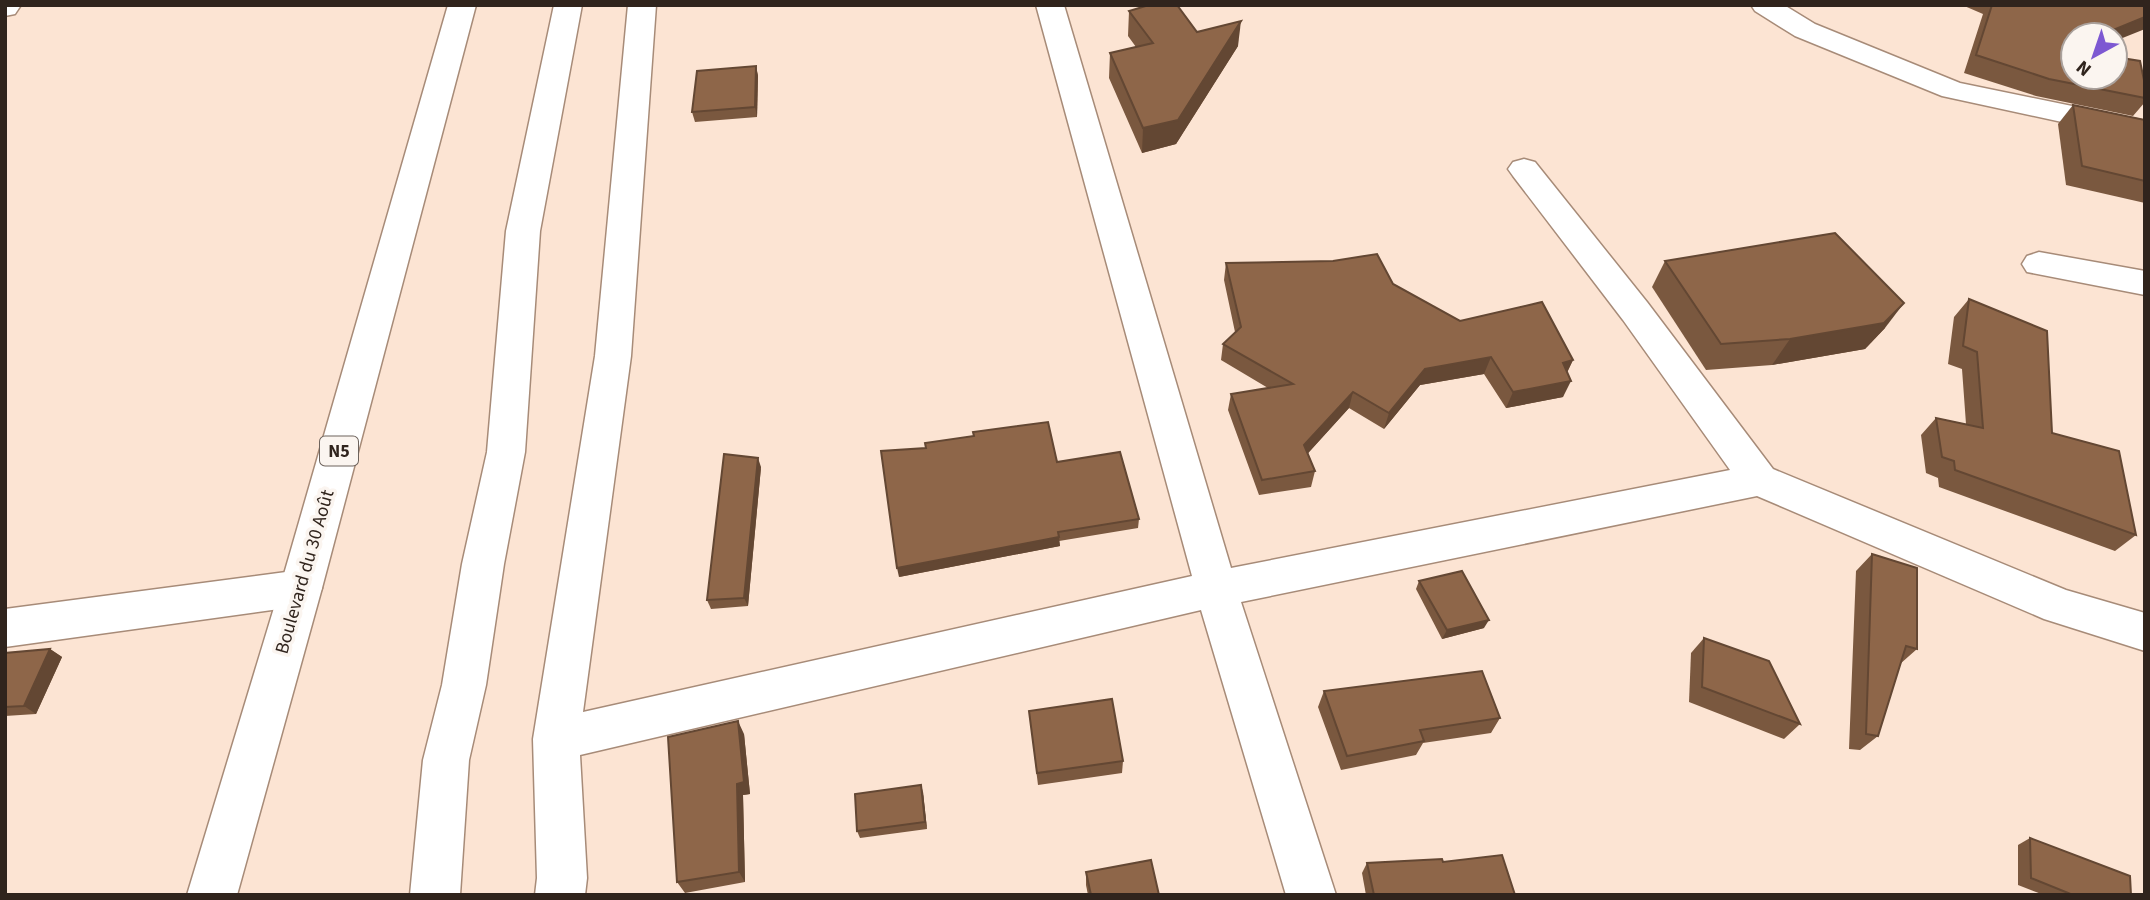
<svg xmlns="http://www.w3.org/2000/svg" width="2150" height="900" font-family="'Source Sans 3',sans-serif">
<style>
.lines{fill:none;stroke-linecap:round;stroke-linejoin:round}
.minor-casing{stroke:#a78b78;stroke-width:3}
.highway-casing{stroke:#a78b78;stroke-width:3}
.minor{fill:#fff;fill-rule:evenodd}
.highway{fill:#fff;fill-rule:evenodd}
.wall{fill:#7a583f}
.shaded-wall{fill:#634733}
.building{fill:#8e6649;stroke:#634733;stroke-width:2}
.labels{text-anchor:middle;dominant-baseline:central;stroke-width:7;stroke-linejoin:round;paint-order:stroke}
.shield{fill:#fbf5f0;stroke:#6d635c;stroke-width:2}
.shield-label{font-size:18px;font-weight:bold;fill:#30241d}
.street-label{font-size:19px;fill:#30241d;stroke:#fbf5f0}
</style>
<rect width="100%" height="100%" fill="#fce4d3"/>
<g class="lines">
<defs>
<g id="minor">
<path d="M5 5H21L15 14 5 16Z"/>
<path d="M628 5H656L631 356 583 712 1192 576 1036 5H1064L1231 568 1730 470 1623 320 1513 176 1508 169 1513 162 1524 159 1535 162 1647 302 1773 469 2066 590 2145 613V651L2044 619 1757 496 1241 602 1336 895H1286L1201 610 580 755 587 878 585 895H535L537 878 533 739 595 356Z"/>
<path d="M1751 5H1784L1815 24 1960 83 2145 121V140L1942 96 1795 36 1755 11Z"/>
<path d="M2039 252 2145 271V295L2027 272 2022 264 2027 256Z"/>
<path d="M301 570 316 575 322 588 316 601 301 606 5 647V609Z"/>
</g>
<g id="highway">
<path d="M448 5H476L322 588 237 895H187L280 588Z"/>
<path d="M554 5H582L540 231 525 452 504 564 486 685 469 760 460 895H410L423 760 442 685 462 564 487 452 506 231Z"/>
</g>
</defs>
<!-- minor casing -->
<use href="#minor" class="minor-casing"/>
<!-- highway casing -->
<use href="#highway" class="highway-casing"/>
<!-- minor -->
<use href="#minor" class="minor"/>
<!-- highway -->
<use href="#highway" class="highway"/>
</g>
<!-- wall -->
<g class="wall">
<path d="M1962 5H2145L2073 35V77L2145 85V102L2133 116 2036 96 1964 73 1983 14Z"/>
<path d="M1129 11 1197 32 1238 46 1176 144 1142 153 1109 78 1110 53 1136 47 1128 36Z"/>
<path d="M756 66 758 76 757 117 695 122 692 112Z"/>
<path d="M2073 105 2145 120V203L2066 185 2058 124Z"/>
<path d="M1665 261 1885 328 1865 349 1772 365 1706 370 1652 287Z"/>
<path d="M1226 263 1393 284 1460 321 1573 360 1567 372 1563 397 1506 408 1484 374 1420 385 1384 429 1349 408 1308 453 1315 471 1311 487 1259 495 1228 410 1231 394 1268 388 1221 360 1223 344 1235 332 1224 280Z"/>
<path d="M1969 299 2052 433 2136 535 2115 551 1939 487 1938 478 1926 473 1921 435 1936 418 1966 424 1962 369 1948 364 1954 317Z"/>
<path d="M1057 462 1139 519 1138 528 1059 541 1060 546 899 577Z"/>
<path d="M761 467 748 606 711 609 707 600Z"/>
<path d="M1872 554 1917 649 1900 664 1878 736 1860 750 1849 749 1856 571Z"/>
<path d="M1419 581 1484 628 1442 639 1416 589Z"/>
<path d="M1704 638 1800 724 1784 739 1689 702 1691 653Z"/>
<path d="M50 649 62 657 36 714 5 716V653Z"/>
<path d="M1324 691 1500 718 1491 733 1423 743 1416 755 1341 770 1318 707Z"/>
<path d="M1029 711 1123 761 1122 773 1038 785Z"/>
<path d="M744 734 750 794 743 795 745 882 685 893 677 882Z"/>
<path d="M923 792 927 829 860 838 857 831Z"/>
<path d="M2030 838 2131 895H2044L2018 885V845Z"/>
<path d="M1443 862 1515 895H1366L1362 873 1367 863Z"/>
<path d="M1086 872 1159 895H1088L1086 885Z"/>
</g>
<!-- shaded-wall -->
<g class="shaded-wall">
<path d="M2145 17V29L2115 41V35H2101Z"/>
<path d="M1241 21 1238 46 1176 144 1142 153 1143 128Z"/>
<path d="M756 66 758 76 757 117 755 107Z"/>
<path d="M1904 303 1885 328 1865 349 1772 365 1790 339Z"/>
<path d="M1491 357 1484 374 1420 385 1384 429 1389 413 1425 369Z"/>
<path d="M1573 360 1565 377 1563 363Z"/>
<path d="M1571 381 1563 397 1506 408 1513 392Z"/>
<path d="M1353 392 1349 408 1301 461 1304 445Z"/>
<path d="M758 458 761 467 748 606 744 598Z"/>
<path d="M1059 537 1060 546 899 577 897 568Z"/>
<path d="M1489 620 1484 628 1442 639 1447 630Z"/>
<path d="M50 649 62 657 36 714 24 706Z"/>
<path d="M738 721 744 734 750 794 743 795 745 882 739 872 737 784Z"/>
<path d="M921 785 923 792 927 829 925 822Z"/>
</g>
<!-- building -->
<g class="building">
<path d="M1149 5H1177L1197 32 1241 21 1178 120 1143 128 1110 53 1153 43 1129 11Z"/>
<path d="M1992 5H2145V17L2101 35H2073V46L2067 49 2073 50V77H2115V57L2140 61 2145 85V98L2049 79 1976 55Z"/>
<path d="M756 66 755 107 692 112 697 71Z"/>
<path d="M2073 105 2145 120V181L2082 166Z"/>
<path d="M1835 233 1904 303 1884 323 1790 339 1721 344 1665 261Z"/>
<path d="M1377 254 1393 284 1460 321 1542 302 1573 360 1563 363 1571 381 1513 392 1491 357 1425 369 1389 413 1353 392 1304 445 1315 471 1262 480 1231 394 1293 384 1223 344 1241 327 1226 263 1333 261Z"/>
<path d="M1969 299 2047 331 2052 433 2119 451 2136 535 1955 470 1954 461 1942 457 1936 418 1983 428 1977 352 1963 346Z"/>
<path d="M1048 422 1057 462 1120 452 1139 519 1058 532 1059 537 897 568 881 451 926 448 925 443 974 436 973 432Z"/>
<path d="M724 454 758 458 744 598 707 600Z"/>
<path d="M1872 554 1917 568V649L1906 646 1878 736 1866 734Z"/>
<path d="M1462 571 1489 620 1447 630 1419 581Z"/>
<path d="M1704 638 1769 661 1800 724 1702 687Z"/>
<path d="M50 649 24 706 5 707V653Z"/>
<path d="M1482 671 1500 718 1420 730 1424 741 1347 756 1324 691Z"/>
<path d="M1112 699 1123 761 1037 773 1029 711Z"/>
<path d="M738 721 744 782 737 784 739 872 677 882 668 737Z"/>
<path d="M921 785 925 822 857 831 855 794Z"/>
<path d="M2030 838 2130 876 2131 895H2073L2031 878Z"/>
<path d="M1502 855 1515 895H1374L1367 863 1442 859 1443 862Z"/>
<path d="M1151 860 1159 895H1091L1086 872Z"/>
</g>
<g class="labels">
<!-- shield labels -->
<rect class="shield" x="320" y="436.5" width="38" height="29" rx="5"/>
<g class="shield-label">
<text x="339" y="451">N5</text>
</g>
<!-- street labels -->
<g class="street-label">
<text transform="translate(305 572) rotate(-74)">Boulevard du 30 Août</text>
</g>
</g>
<!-- border -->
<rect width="2150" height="900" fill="none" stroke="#30241d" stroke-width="14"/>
<!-- north arrow -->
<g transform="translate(2094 56) rotate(220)"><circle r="33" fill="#fbf5f0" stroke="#aaa19c" stroke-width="2"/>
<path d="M0-5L12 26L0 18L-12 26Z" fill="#7d58d2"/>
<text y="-10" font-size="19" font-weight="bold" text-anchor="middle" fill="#30241d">N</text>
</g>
</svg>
